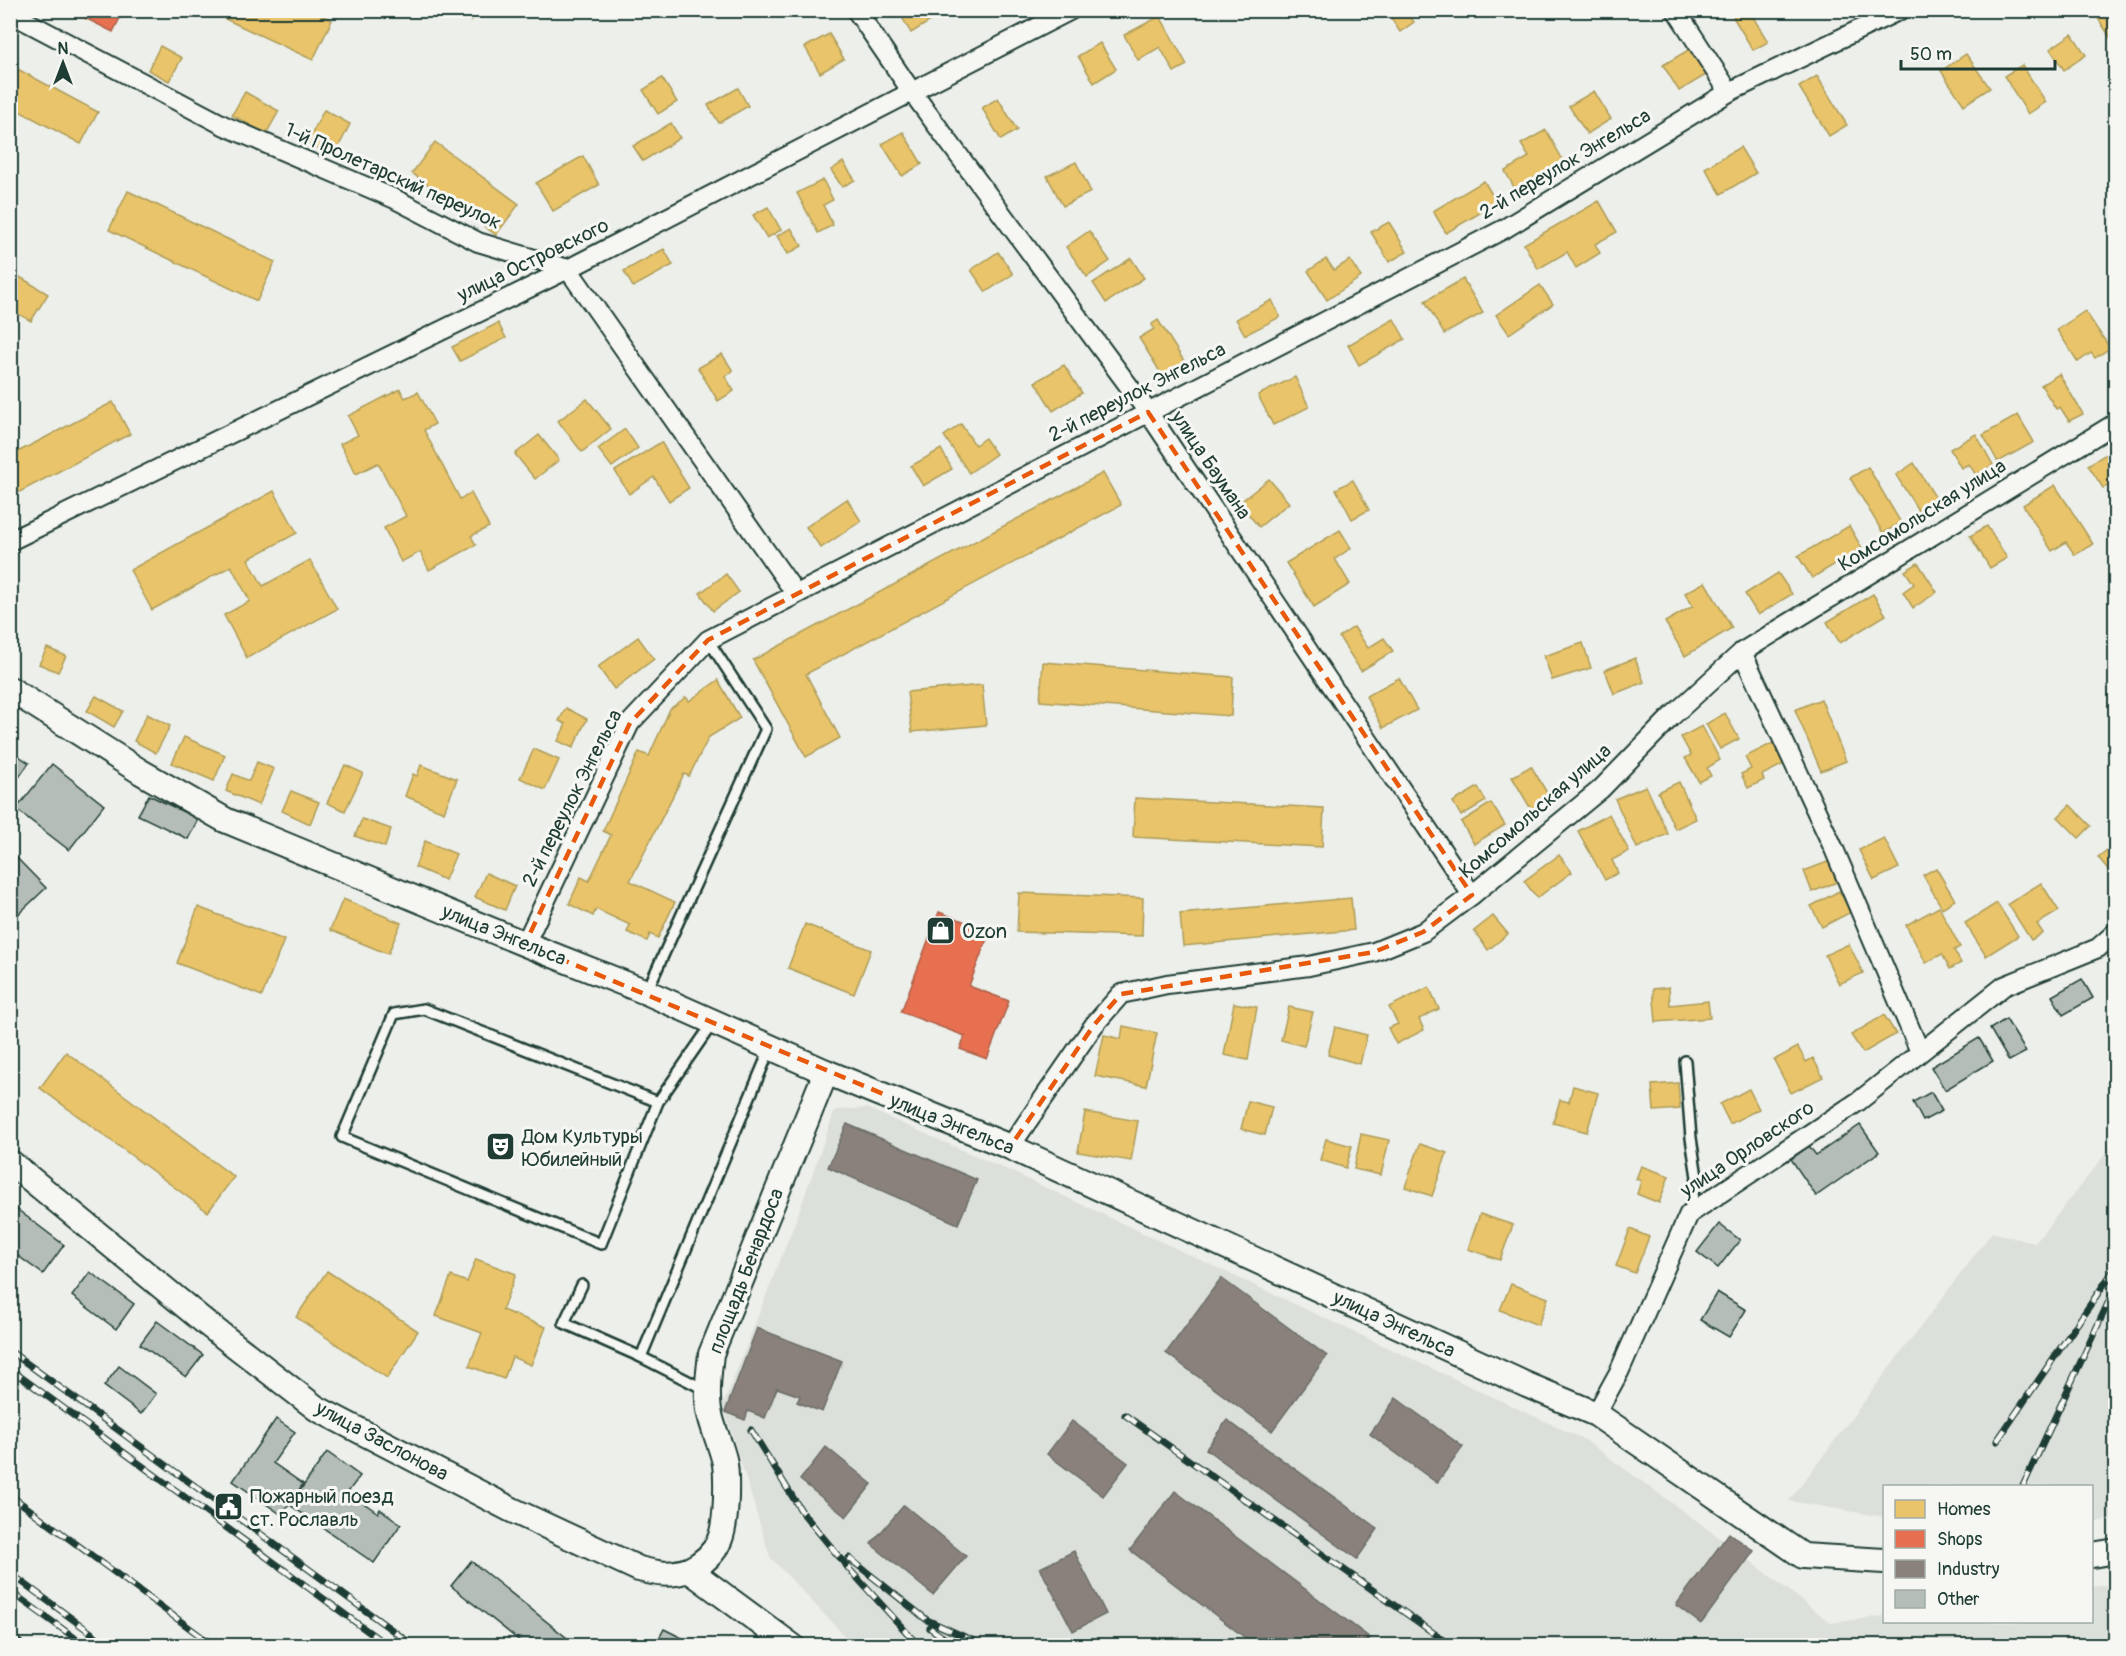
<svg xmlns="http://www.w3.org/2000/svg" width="2126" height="1656" font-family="Pangolin,sans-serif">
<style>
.built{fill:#dce0db}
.homes{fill:#e9c46a;stroke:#ac9c5a;stroke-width:1.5}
.shops{fill:#e76f51;stroke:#ab6048;stroke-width:1.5}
.industry{fill:#8a817c;stroke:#6a6d66;stroke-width:1.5}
.building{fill:#b4bdb8;stroke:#1f3d34;stroke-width:1.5}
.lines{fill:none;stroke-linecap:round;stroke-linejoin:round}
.lane-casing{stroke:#1f3d34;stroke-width:14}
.street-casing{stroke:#1f3d34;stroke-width:22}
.secondary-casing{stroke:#1f3d34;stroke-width:28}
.lane{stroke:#f6f6f2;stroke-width:9}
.street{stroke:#f6f6f2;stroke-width:18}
.secondary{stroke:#f6f6f2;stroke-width:24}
.rail-casing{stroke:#1f3d34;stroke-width:7}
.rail{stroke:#f6f6f2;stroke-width:4.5;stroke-dasharray:14;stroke-linecap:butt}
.marked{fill:none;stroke:#e8590c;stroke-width:4.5;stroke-dasharray:12 8;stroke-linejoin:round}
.labels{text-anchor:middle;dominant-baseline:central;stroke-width:6;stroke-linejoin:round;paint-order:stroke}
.street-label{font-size:20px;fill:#1f3d34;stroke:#f6f6f2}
.poi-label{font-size:20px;fill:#1f3d34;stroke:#f6f6f2;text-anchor:start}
</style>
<rect width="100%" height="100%" fill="#edefea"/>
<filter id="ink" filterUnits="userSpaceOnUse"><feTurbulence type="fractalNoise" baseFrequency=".0167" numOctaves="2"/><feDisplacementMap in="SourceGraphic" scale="12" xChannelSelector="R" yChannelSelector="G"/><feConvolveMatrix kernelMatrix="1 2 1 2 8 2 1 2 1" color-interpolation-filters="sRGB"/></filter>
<g filter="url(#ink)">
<!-- built -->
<g class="built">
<path d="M867 1108 1021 1176 1585 1440 1731 1546 1831 1623 1884 1616V1622H2092V1587L2115 1584V1645H853L770 1557 723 1405 797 1217 835 1110Z"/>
<path d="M2115 1142V1518L2092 1523V1486H1884V1517L1789 1501 1992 1232 2035 1243Z"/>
</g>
<!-- homes -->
<g class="homes">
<path d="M206 10H311L332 20 313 60Z"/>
<path d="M458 10H479L471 21Z"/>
<path d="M898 10H940L942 14 911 33Z"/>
<path d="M1386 10H1406L1414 22 1400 32Z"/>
<path d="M1744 10H1749L1768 42 1753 50 1733 17Z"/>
<path d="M2106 10H2116V38L2112 40 2097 17Z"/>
<path d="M1160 16 1187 65 1174 72 1160 47 1138 60 1124 35Z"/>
<path d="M829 34 844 59 820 73 805 47Z"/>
<path d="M2072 34 2086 55 2064 70 2050 49Z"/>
<path d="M1100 43 1116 69 1094 83 1078 56Z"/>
<path d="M160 46 182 58 169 81 148 70Z"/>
<path d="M1690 49 1706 75 1679 91 1663 65Z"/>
<path d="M1966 54 1990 88 1964 105 1941 71Z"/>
<path d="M10 65 98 112 81 144 10 106Z"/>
<path d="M2022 65 2046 102 2028 114 2004 76Z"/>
<path d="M1817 76 1847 125 1829 136 1799 87Z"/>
<path d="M662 78 677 102 658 114 643 90Z"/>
<path d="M738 88 748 106 719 123 708 105Z"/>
<path d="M1594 91 1611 119 1587 134 1569 106Z"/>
<path d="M245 92 279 111 266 134 232 115Z"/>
<path d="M998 98 1017 130 1001 140 982 108Z"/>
<path d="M324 110 350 124 334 156 307 143Z"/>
<path d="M671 123 680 138 643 161 633 146Z"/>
<path d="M1546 130 1564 162 1515 189 1505 171 1529 157 1521 144Z"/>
<path d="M903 132 922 164 902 176 882 144Z"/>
<path d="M435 142 519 204 496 235 412 173Z"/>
<path d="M1740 147 1756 173 1721 194 1705 168Z"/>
<path d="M583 156 599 185 553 211 536 183Z"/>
<path d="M843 162 855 180 842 187 831 170Z"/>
<path d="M1076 162 1091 192 1063 206 1047 176Z"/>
<path d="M823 180 833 200 823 205 833 225 818 233 797 193Z"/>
<path d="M1484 181 1497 203 1446 233 1433 211Z"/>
<path d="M128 191 275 262 257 301 109 230Z"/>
<path d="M1599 201 1617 232 1595 244 1600 253 1576 268 1567 252 1538 269 1524 244Z"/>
<path d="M768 207 781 230 767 238 753 215Z"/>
<path d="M1389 222 1407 252 1389 262 1371 232Z"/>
<path d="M791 228 802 246 788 254 777 236Z"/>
<path d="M1089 231 1110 261 1087 277 1066 247Z"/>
<path d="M664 249 673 265 633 287 624 271Z"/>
<path d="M998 252 1013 274 986 292 971 270Z"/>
<path d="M1131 258 1144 278 1106 303 1093 283Z"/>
<path d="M1326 259 1334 270 1350 260 1361 277 1327 300 1308 271Z"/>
<path d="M10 271 48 294 31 321 15 312 10 318Z"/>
<path d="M1463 279 1483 313 1444 334 1425 301Z"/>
<path d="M1540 285 1553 304 1509 334 1496 315Z"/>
<path d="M1272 300 1280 317 1245 335 1236 319Z"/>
<path d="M2085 311 2110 348 2095 358 2091 353 2078 362 2057 330Z"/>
<path d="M1394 319 1405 339 1359 365 1348 345Z"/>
<path d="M1158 320 1189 369 1167 383 1139 338 1154 329 1152 324Z"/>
<path d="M498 323 506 338 460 361 452 347Z"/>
<path d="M722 354 733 371 725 376 734 391 718 401 698 368Z"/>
<path d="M1064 365 1082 393 1053 411 1035 382Z"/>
<path d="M2059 374 2083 414 2069 421 2060 407 2056 409 2041 385Z"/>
<path d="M1295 377 1309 407 1273 425 1258 395Z"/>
<path d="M400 389 405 398 418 392 435 424 424 430 460 499 471 493 489 527 471 536 476 545 429 570 420 552 401 562 384 528 406 516 378 463 356 474 340 444 358 435 348 416Z"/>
<path d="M587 399 611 429 582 452 558 421Z"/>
<path d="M113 402 130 434 10 497V456Z"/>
<path d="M2018 415 2034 442 1998 462 1983 435Z"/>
<path d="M961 424 975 445 985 438 996 454 969 473 944 436Z"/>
<path d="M625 429 638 448 612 467 598 449Z"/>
<path d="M1976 434 1993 465 1976 475 1969 464 1961 468 1950 449Z"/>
<path d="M539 435 559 460 535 479 515 454Z"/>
<path d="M661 442 689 488 669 501 654 477 629 494 615 471Z"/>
<path d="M2116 448V481L2103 488 2088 465Z"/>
<path d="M941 449 952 469 923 486 911 466Z"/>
<path d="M1914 463 1937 500 1919 512 1896 475Z"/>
<path d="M1868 467 1901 523 1883 533 1850 478Z"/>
<path d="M1103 473 1121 505 806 674 840 738 806 757 753 660Z"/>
<path d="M1269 479 1289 503 1259 527 1239 503Z"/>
<path d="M1353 480 1369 510 1352 519 1336 489Z"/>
<path d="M2055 485 2093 544 2075 555 2066 542 2052 551 2023 505Z"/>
<path d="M274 491 297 533 248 559 263 586 310 560 337 609 247 658 224 615 250 601 231 566 152 610 130 570Z"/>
<path d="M847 499 861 521 821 548 806 527Z"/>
<path d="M1849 526 1862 548 1812 578 1798 556Z"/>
<path d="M1987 526 2007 558 1990 568 1970 536Z"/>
<path d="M1340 530 1351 548 1335 559 1350 584 1314 607 1286 563Z"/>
<path d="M1918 563 1937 592 1913 608 1903 592 1914 584 1905 571Z"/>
<path d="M1778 573 1792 594 1758 615 1745 594Z"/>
<path d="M726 574 739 592 713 611 700 593Z"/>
<path d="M1705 582 1732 628 1685 656 1665 622 1693 606 1685 593Z"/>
<path d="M1873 594 1886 615 1840 643 1827 622Z"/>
<path d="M1354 627 1368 648 1384 638 1393 651 1361 671 1339 637Z"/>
<path d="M638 637 654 659 614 689 598 667Z"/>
<path d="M1583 643 1591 668 1552 680 1544 656Z"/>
<path d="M47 648 66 656 58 672 39 664Z"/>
<path d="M1635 658 1644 682 1614 694 1605 670Z"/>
<path d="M1043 662 1233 677 1231 716 1040 701Z"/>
<path d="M1399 678 1417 710 1383 728 1366 696Z"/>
<path d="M718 680 740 718 709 737 689 776 684 774 630 881 675 902 658 938 650 934 647 941 627 932 630 925 596 909 593 916 569 904 581 877 589 881 611 835 603 831 639 752 649 756 670 709 686 697 689 701Z"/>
<path d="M982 685 986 725 912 732 907 692Z"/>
<path d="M96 696 123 711 114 727 87 711Z"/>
<path d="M1821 699 1846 761 1821 771 1795 710Z"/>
<path d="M566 708 587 719 573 748 558 741 566 724 559 721Z"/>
<path d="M1725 713 1739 739 1720 749 1706 724Z"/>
<path d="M147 714 170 726 156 753 134 741Z"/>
<path d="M1702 726 1720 760 1707 768 1711 776 1699 782 1685 758 1691 755 1681 737Z"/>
<path d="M184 737 225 755 214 781 172 763Z"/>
<path d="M1773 743 1784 764 1762 775 1764 780 1748 788 1741 774 1751 769 1745 757Z"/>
<path d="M534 749 559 760 545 790 520 778Z"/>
<path d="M257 762 274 769 259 805 226 791 233 774 249 781Z"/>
<path d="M345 765 363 773 345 811 327 803Z"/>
<path d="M421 765 457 779 444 812 405 796 413 774 417 776Z"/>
<path d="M1531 766 1550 798 1531 809 1512 777Z"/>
<path d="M1679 782 1696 819 1675 829 1658 792Z"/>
<path d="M1646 786 1668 834 1637 848 1615 799Z"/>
<path d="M1478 787 1486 801 1461 816 1453 802Z"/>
<path d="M291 791 319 802 310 824 282 811Z"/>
<path d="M1135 798 1324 808 1322 847 1133 837Z"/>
<path d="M1491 803 1505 825 1474 844 1461 822Z"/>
<path d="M2070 805 2091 826 2079 838 2058 817Z"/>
<path d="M1609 814 1629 851 1612 860 1618 873 1605 880 1578 831Z"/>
<path d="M362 819 391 829 385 847 355 836Z"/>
<path d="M1884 838 1899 868 1874 880 1859 850Z"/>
<path d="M425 841 456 854 445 880 415 867Z"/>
<path d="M2116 843V870L2111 873 2098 857Z"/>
<path d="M1559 855 1572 872 1537 898 1524 881Z"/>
<path d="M1830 861 1837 882 1812 892 1804 871Z"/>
<path d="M1936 868 1955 900 1942 908 1923 875Z"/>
<path d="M486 873 515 886 505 910 475 897Z"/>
<path d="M2041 883 2059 911 2037 924 2043 933 2031 940 2008 904Z"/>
<path d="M1839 891 1851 912 1822 927 1811 906Z"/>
<path d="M1019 893 1143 898 1142 936 1017 932Z"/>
<path d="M1351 898 1354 930 1183 946 1180 914Z"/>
<path d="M343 899 401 923 388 954 330 930Z"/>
<path d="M1997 903 2018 936 1986 956 1965 923Z"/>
<path d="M198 907 284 940 262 996 177 963Z"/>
<path d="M1939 907 1960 947 1954 950 1961 963 1950 969 1942 954 1926 963 1906 925Z"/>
<path d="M1493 916 1508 934 1488 950 1474 931Z"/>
<path d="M805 924 871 950 854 994 788 968Z"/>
<path d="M1849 944 1863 973 1839 984 1825 955Z"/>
<path d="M1429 987 1439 1009 1419 1019 1424 1030 1396 1044 1388 1028 1398 1024 1389 1007Z"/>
<path d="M1669 987 1670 1005 1708 1001 1710 1018 1656 1022 1653 989Z"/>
<path d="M1234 1003 1257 1007 1248 1060 1224 1055Z"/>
<path d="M1289 1007 1313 1012 1304 1046 1281 1040Z"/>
<path d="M1884 1015 1896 1034 1863 1053 1851 1035Z"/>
<path d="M1123 1026 1157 1033 1146 1086 1095 1076 1104 1035 1121 1039Z"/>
<path d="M1335 1027 1367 1035 1360 1064 1328 1055Z"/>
<path d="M1798 1047 1806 1062 1813 1058 1823 1077 1791 1093 1774 1060Z"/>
<path d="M66 1052 234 1177 208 1212 40 1088Z"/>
<path d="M1678 1083 1680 1109 1654 1111 1652 1085Z"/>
<path d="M1573 1086 1598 1093 1587 1132 1553 1123 1560 1100 1569 1102Z"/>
<path d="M1749 1089 1759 1109 1730 1124 1720 1104Z"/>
<path d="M1248 1101 1272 1107 1265 1135 1241 1129Z"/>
<path d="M1085 1112 1138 1121 1131 1161 1078 1152Z"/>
<path d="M1361 1134 1389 1140 1381 1175 1354 1169Z"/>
<path d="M1326 1139 1352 1146 1346 1168 1320 1160Z"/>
<path d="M1420 1144 1447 1153 1432 1196 1405 1187Z"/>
<path d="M1641 1166 1669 1176 1659 1203 1637 1194 1641 1181 1636 1179Z"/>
<path d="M1480 1214 1513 1225 1500 1260 1468 1249Z"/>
<path d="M1630 1229 1649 1237 1635 1273 1616 1266Z"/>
<path d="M476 1259 516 1274 502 1310 546 1327 531 1365 512 1357 504 1379 469 1366 482 1333 436 1316 451 1276 467 1282Z"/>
<path d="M327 1271 418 1331 387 1378 296 1317Z"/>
<path d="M1511 1284 1548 1298 1538 1325 1500 1310Z"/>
</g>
<!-- shops -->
<g class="shops">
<path d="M69 10H124L113 32Z"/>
<path d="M939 912 990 931 969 986 1009 1001 987 1059 960 1049 965 1036 901 1012Z"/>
</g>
<!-- industry -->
<g class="industry">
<path d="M847 1124 977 1180 958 1224 828 1167Z"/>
<path d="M1221 1278 1327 1356 1272 1431 1166 1353Z"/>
<path d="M757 1328 842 1361 822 1412 797 1402 800 1396 777 1388 765 1418 748 1411 745 1420 725 1412Z"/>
<path d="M1396 1398 1463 1447 1437 1483 1370 1434Z"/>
<path d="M1227 1420 1378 1529 1357 1559 1206 1449Z"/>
<path d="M1072 1421 1128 1463 1103 1496 1047 1454Z"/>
<path d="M826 1447 872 1484 846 1517 800 1480Z"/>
<path d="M1175 1491 1370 1638 1364 1646H1256L1130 1550Z"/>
<path d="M904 1505 966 1556 933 1595 871 1544Z"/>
<path d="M1729 1533 1754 1551 1701 1624 1676 1605Z"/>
<path d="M1074 1551 1106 1614 1073 1631 1040 1568Z"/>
</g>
<!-- building -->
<g class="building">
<path d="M10 750 29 763 10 790Z"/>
<path d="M52 764 104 805 69 850 16 809Z"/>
<path d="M149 795 198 819 188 839 138 815Z"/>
<path d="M10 851 46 888 10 922Z"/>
<path d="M2082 979 2093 998 2063 1015 2052 996Z"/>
<path d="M2006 1019 2026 1052 2009 1061 1990 1029Z"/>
<path d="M1979 1038 1993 1061 1945 1090 1931 1067Z"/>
<path d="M1931 1092 1942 1111 1923 1121 1913 1102Z"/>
<path d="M1860 1125 1879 1152 1816 1196 1791 1159 1809 1146 1816 1155Z"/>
<path d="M10 1204 64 1245 43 1274 10 1250Z"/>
<path d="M1719 1224 1740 1240 1718 1268 1697 1252Z"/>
<path d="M90 1272 134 1304 116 1329 72 1296Z"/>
<path d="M1717 1292 1746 1310 1729 1337 1700 1320Z"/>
<path d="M157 1321 203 1355 186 1377 140 1344Z"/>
<path d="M119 1366 156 1394 141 1414 104 1386Z"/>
<path d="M276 1419 295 1432 273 1463 303 1484 282 1515 233 1481Z"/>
<path d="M327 1452 360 1476 348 1492 378 1513 380 1509 401 1524 374 1563 290 1505Z"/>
<path d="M471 1561 577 1646H526L451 1586Z"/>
<path d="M664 1629 692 1643 691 1646H655Z"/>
</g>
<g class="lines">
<defs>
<g id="lane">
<path d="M647 991 766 729 708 640"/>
<path d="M1685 1061 1691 1138 1697 1177 1689 1212"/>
<path d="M658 1102 601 1244 342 1137 394 1014 424 1009 658 1102 712 1024"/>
<path d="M582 1285 564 1323 641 1357"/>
<path d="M706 1390 641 1357 770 1049"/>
<path d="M10 1639 18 1646"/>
</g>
<g id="street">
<path d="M856 10 912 92 1148 412 1472 895"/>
<path d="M1676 10 1729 92"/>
<path d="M10 13 225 126 395 199 478 242 568 269 796 594"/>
<path d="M10 541 568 269 1071 10"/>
<path d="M1742 652 1834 849 1920 1052"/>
<path d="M525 944 630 723 708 640 1504 229 1729 92 1900 10"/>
<path d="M1010 1147 1094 1025 1121 994 1167 984 1309 966 1374 952 1423 932 1472 895 1601 789 1670 718 1742 652 2116 423"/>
<path d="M1596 1414 1619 1372 1689 1214 1859 1101 2004 986 2098 948 2116 932"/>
</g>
<g id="secondary">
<path d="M10 689 141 772 225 820 525 944 646 992 826 1072 1010 1147 1527 1385 1596 1414 1803 1556 1884 1561"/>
<path d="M10 1162 206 1323 316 1408 512 1510 639 1569C659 1574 669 1576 689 1570L792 1646"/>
<path d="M2092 1555 2116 1551"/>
<path d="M689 1570C722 1554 725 1531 726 1497 726 1484 727 1471 724 1459 720 1443 712 1427 709 1410 706 1392 709 1372 711 1354L826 1072"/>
</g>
</defs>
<!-- lane casing -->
<use href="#lane" class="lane-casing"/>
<!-- street casing -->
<use href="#street" class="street-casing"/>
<!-- secondary casing -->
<use href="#secondary" class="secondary-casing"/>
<!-- lane -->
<use href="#lane" class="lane"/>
<!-- street -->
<use href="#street" class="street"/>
<!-- secondary -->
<use href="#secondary" class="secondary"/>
<defs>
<g id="rail">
<path d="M10 1351 414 1646"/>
<path d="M10 1369 388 1646"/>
<path d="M1125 1415 1452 1646"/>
<path d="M751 1430 802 1512 850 1570 919 1646"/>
<path d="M1997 1441 2116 1267"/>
<path d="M2023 1486 2116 1286"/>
<path d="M10 1495 214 1646"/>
<path d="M849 1558 927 1620 985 1646"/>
<path d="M10 1573 109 1646"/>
<path d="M10 1591 86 1646"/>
<path d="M930 1628 955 1646"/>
</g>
</defs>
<!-- rail casing -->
<use href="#rail" class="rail-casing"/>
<!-- rail -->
<use href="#rail" class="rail"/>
</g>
</g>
<!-- marked area -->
<path class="marked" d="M1148 412 1472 895 1423 932 1374 952 1121 994 1094 1025 1010 1147 525 944 630 723 708 640Z"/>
<!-- icons -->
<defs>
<symbol id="shop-square" viewBox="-11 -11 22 22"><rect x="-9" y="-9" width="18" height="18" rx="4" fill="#1f3d34" stroke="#f6f6f2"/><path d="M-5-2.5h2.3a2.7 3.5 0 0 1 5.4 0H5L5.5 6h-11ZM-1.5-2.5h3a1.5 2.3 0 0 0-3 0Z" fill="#fff"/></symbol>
<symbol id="theatre-square" viewBox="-11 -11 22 22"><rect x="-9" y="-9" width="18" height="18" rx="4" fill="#1f3d34" stroke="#f6f6f2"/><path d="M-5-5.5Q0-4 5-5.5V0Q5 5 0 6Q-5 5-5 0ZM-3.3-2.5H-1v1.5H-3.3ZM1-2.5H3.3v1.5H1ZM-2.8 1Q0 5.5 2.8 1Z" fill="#fff"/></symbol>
<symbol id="civic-square" viewBox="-11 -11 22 22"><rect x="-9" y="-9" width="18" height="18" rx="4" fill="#1f3d34" stroke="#f6f6f2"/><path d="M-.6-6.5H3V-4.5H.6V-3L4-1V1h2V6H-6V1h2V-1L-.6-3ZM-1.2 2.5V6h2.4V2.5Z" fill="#fff"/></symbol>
</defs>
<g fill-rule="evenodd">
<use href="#shop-square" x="924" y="914" width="33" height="33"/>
<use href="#theatre-square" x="484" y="1130" width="33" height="33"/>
<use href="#civic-square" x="212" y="1490" width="33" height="33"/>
</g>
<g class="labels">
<!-- street labels -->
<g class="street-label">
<text transform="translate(1565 164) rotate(-31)">2-й переулок Энгельса</text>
<text transform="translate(393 176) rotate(24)">1-й Пролетарский переулок</text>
<text transform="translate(533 260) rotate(-26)">улица Островского</text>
<text transform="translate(1137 392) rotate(-27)">2-й переулок Энгельса</text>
<text transform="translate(1211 465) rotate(56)">улица Баумана</text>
<text transform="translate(1922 515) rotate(-32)">Комсомольская улица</text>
<text transform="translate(572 798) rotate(-63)">2-й переулок Энгельса</text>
<text transform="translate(1535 811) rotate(-41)">Комсомольская улица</text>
<text transform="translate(504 935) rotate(22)">улица Энгельса</text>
<text transform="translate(952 1124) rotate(22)">улица Энгельса</text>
<text transform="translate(1747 1149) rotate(-34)">улица Орловского</text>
<text transform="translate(746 1271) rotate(-69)">площадь Бенардоса</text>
<text transform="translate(1394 1324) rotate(25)">улица Энгельса</text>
<text transform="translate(382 1441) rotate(28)">улица Заслонова</text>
</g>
<!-- poi labels -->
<g class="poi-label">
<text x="962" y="931">Ozon</text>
<text x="522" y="1136">Дом Культуры<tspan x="522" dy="23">Юбилейный</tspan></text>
<text x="250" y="1496">Пожарный поезд<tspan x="250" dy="23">ст. Рославль</tspan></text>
</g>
</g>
<!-- margin -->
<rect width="2126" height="1656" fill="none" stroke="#f6f6f2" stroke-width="36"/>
<rect x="18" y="18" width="2090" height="1620" fill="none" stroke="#1f3d34" stroke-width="2" filter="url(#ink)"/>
<!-- legend -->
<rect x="1883" y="1485" width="210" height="138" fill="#f6f6f2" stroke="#a0aca6" stroke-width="1.5"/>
<rect x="1895" y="1500" width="30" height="18" fill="#e9c46a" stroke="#a0aca6" stroke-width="1.5"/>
<text x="1937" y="1515" font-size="18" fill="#1f3d34">Homes</text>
<rect x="1895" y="1530" width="30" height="18" fill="#e76f51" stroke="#a0aca6" stroke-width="1.5"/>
<text x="1937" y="1545" font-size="18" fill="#1f3d34">Shops</text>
<rect x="1895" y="1560" width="30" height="18" fill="#8a817c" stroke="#a0aca6" stroke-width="1.5"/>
<text x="1937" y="1575" font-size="18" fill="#1f3d34">Industry</text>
<rect x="1895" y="1590" width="30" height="18" fill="#b4bdb8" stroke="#a0aca6" stroke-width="1.5"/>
<text x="1937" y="1605" font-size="18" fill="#1f3d34">Other</text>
<!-- north arrow -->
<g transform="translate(63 63)" stroke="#f6f6f2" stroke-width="4.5" paint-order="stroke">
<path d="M0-4.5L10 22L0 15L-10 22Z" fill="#1f3d34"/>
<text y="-9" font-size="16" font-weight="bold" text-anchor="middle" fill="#1f3d34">N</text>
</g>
<!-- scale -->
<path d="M1901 60v9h154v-9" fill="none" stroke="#1f3d34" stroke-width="3"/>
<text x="1910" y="60" font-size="18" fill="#1f3d34" stroke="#f6f6f2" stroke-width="4.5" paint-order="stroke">50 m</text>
</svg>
